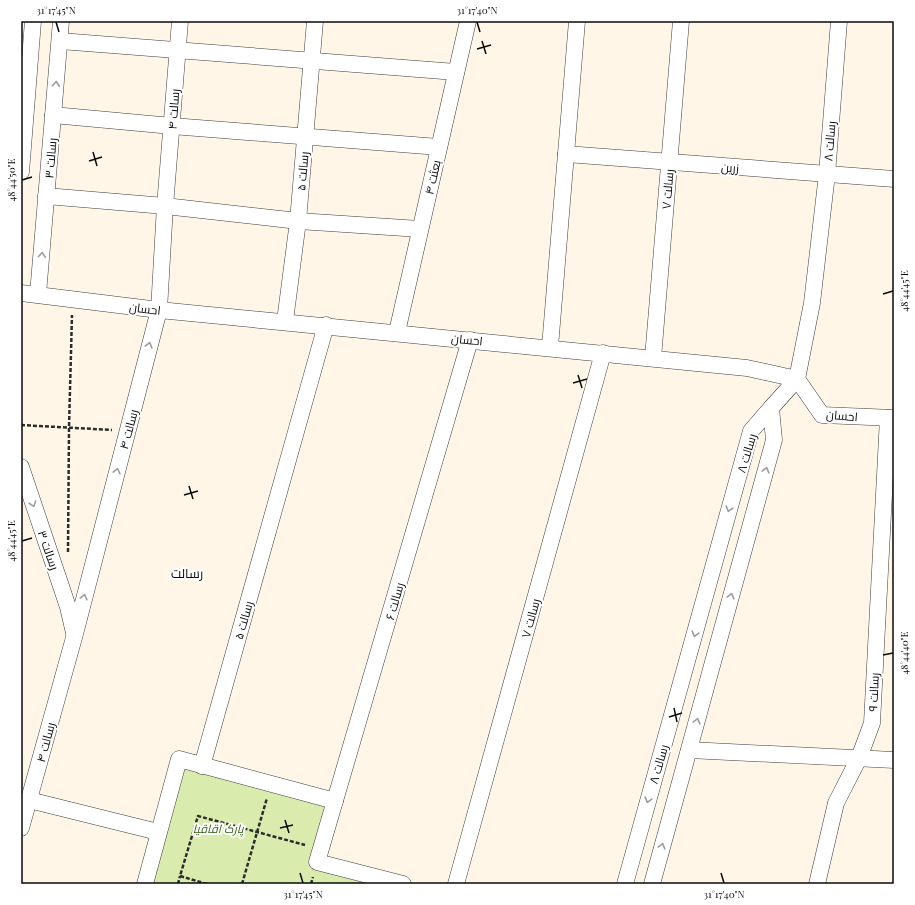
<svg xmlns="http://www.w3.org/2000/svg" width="915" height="905" font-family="'Playfair Display',Cairo,serif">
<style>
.green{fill:#d9ecae}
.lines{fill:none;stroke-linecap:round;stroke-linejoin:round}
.minor-casing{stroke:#3d3d3d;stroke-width:17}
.path{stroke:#2c2c2c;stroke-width:2.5;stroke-dasharray:4 2;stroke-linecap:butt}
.minor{stroke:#fff;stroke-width:16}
.oneway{stroke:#9d9d9d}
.ticks{fill:none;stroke:#0a0a0a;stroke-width:1.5}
.labels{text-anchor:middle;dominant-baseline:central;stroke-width:4;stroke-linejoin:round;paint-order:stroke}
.street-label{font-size:12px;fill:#0a0a0a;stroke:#fff}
.park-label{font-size:12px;font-style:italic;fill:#356517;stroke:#fff}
.neighbourhood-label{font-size:13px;fill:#0a0a0a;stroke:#fff}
.neatline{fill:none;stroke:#0a0a0a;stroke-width:1.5}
.ticks-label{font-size:10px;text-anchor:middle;fill:#0a0a0a}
</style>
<rect width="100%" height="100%" fill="#fff6e7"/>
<!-- green -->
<path class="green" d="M179 759 335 801 317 862 403 884H145Z"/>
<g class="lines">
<defs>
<g id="minor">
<path d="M60 41 456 72"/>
<path d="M53 115 172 126 439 147"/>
<path d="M566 154 894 179"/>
<path d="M21 172 33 21"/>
<path d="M46 196 165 206 298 221 420 229"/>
<path d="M21 293 159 310 747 368 797 379 822 415 894 418"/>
<path d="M38 294 61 21"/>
<path d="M285 321 298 221 315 21"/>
<path d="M397 332 468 21"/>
<path d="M550 347 577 21"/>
<path d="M653 358 681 21"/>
<path d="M771 408 797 379 812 303 827 174 839 21"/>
<path d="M21 467 68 607 74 633"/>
<path d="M689 750 894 760"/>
<path d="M202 766 326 325"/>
<path d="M29 800 158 832"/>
<path d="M21 828 75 634 159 310 165 206 180 21"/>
<path d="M145 884 179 759 335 801"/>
<path d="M403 884 317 862 470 340"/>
<path d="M456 884 603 353"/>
<path d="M625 884 751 431 771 408 774 440 652 884"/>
<path d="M817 884 836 803 859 758 872 723 888 418"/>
</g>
</defs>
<!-- minor casing -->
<use href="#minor" class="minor-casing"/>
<!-- path -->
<g class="path">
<path d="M21 425 112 430"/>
<path d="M68 552 69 427 72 315"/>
<path d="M178 884 180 876"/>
<path d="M207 884 180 876 198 816 305 845"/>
<path d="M242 884 267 798"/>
<path d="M311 884 313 877"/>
</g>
<!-- minor -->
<use href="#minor" class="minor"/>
</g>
<!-- one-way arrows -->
<defs><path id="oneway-chevron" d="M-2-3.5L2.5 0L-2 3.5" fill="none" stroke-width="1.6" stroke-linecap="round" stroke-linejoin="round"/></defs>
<g class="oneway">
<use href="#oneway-chevron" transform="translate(56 84) rotate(-85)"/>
<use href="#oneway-chevron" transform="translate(42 255) rotate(-85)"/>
<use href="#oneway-chevron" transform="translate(149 345) rotate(-75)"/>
<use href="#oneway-chevron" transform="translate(766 470) rotate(-75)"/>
<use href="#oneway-chevron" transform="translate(117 471) rotate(-76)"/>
<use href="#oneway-chevron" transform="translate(33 504) rotate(71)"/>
<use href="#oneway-chevron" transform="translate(729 509) rotate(106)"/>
<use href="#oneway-chevron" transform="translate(731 596) rotate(-75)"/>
<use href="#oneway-chevron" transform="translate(84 597) rotate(-76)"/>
<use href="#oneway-chevron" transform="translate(695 634) rotate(106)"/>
<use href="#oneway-chevron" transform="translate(697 721) rotate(-75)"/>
<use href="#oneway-chevron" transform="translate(648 800) rotate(106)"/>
<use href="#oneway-chevron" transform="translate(662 846) rotate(-75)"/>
</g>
<!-- ticks -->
<path class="ticks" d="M56 22 59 32M477 22 480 32M482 41 486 54M477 49 491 45M93 152 97 166M89 161 102 157M22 180 32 177M883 294 893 291M578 375 582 388M573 383 587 379M189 486 193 499M184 495 198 491M22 541 32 538M883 655 893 653M674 708 677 722M669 717 682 713M285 820 289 833M280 828 293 825M300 873 303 883M721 873 724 883"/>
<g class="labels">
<!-- street labels -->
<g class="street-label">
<text transform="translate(173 109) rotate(-86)">رسالت ۴</text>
<text transform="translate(829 141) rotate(-85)">رسالت ۸</text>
<text transform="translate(50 158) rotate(-85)">رسالت ۳</text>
<text transform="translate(730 167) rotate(4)">زرین</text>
<text transform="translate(302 171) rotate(-85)">رسالت ۵</text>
<text transform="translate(432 177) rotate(-77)">بعثت ۴</text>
<text transform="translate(667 189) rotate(-85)">رسالت ۷</text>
<text transform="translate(145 308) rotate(7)">احسان</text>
<text transform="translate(467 339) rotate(6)">احسان</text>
<text transform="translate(842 415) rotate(5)">احسان</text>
<text transform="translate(128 429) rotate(-75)">رسالت ۴</text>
<text transform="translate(746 453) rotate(-73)">رسالت ۸</text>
<text transform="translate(49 550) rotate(71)">رسالت ۳</text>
<text transform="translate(394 601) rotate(-74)">رسالت ۶</text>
<text transform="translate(530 618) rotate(-75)">رسالت ۷</text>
<text transform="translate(243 620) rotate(-74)">رسالت ۵</text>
<text transform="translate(873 692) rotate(-87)">رسالت ۹</text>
<text transform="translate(45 742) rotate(-75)">رسالت ۴</text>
<text transform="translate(658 764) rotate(-74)">رسالت ۸</text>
</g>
<!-- park labels -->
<g class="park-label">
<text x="218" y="828">پارک اقاقیا</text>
</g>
<!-- neighbourhood labels -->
<g class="neighbourhood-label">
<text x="187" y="572">رسالت</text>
</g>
</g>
<!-- border -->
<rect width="915" height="905" fill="none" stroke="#ffffff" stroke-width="44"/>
<rect x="22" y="22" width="871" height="861" class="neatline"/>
<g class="ticks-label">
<text x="56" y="14">31°17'45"N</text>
<text x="477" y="14">31°17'40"N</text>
<text transform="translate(11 180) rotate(-90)" y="4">48°44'50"E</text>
<text transform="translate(904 291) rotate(-90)" y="4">48°44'45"E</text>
<text transform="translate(11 541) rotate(-90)" y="4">48°44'45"E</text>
<text transform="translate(904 653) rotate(-90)" y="4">48°44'40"E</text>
<text x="303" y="898">31°17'45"N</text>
<text x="724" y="898">31°17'40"N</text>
</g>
</svg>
